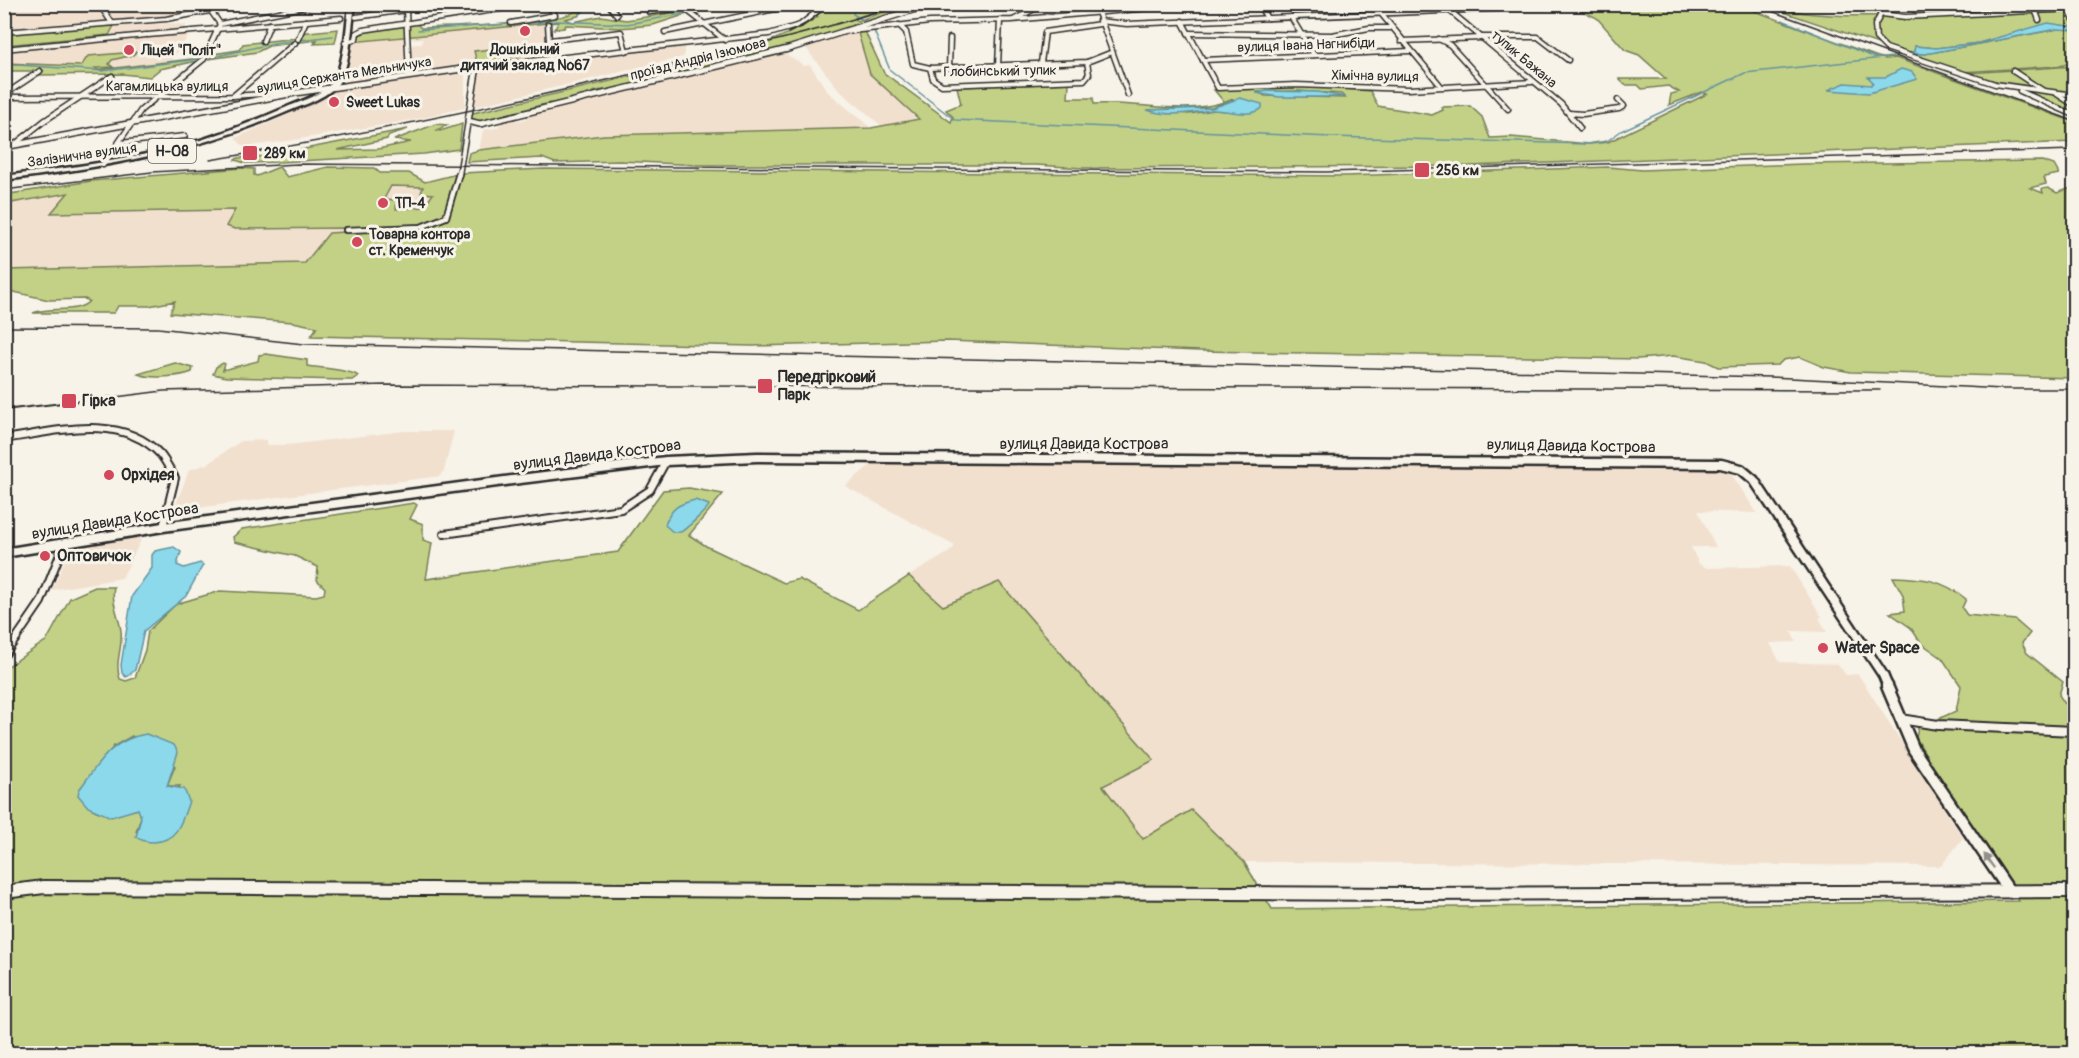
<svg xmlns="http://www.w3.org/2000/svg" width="2079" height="1058" font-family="Pangolin,sans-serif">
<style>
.built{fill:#f2e0cf}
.green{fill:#c2d185;stroke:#767e58;stroke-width:1.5;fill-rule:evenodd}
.water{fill:#8cd9ec;stroke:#65939f;stroke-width:1.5}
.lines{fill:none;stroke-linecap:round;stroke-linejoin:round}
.stream{stroke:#65939f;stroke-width:1.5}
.minor-far3-casing{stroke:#2b2b2b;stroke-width:7}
.minor-far2-casing{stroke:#2b2b2b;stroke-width:8}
.minor-far1-casing{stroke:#2b2b2b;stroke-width:10}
.minor-casing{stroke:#2b2b2b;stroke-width:12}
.tertiary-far2-casing{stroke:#2b2b2b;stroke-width:8}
.tertiary-far1-casing{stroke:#2b2b2b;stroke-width:13}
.tertiary-casing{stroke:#2b2b2b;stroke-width:15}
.secondary-casing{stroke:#2b2b2b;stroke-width:16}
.primary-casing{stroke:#2b2b2b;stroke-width:5}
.minor-far3{stroke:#f7f3e8;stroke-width:4}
.minor-far2{stroke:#f7f3e8;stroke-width:4.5}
.minor-far1{stroke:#f7f3e8;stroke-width:6}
.minor{stroke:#f7f3e8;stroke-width:8}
.tertiary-far2{stroke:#f7f3e8;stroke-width:5}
.tertiary-far1{stroke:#f7f3e8;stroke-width:8}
.tertiary{stroke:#f7f3e8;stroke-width:10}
.secondary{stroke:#f7f3e8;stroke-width:12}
.primary{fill:#f7f3e8;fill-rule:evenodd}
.rail-far1{stroke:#2b2b2b;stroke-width:1.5}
.rail{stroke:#2b2b2b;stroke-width:2}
.oneway{fill:#918f8a}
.poi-dot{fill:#d1495b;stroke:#f7f3e8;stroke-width:2}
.labels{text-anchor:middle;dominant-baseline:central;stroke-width:6;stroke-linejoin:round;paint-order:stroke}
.far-street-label{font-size:14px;fill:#2b2b2b;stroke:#f7f3e8}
.far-poi-label{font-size:14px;font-weight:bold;fill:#2b2b2b;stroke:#f7f3e8;text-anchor:start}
.shield{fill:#f7f3e8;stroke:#686764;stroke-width:1.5}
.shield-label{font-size:15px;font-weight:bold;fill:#2b2b2b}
.poi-label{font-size:16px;font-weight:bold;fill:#2b2b2b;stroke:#f7f3e8;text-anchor:start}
.street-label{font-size:16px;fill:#2b2b2b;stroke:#f7f3e8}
</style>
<rect width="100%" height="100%" fill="#f7f3e8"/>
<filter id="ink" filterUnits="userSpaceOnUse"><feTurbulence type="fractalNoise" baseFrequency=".0167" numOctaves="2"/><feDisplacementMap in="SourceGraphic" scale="12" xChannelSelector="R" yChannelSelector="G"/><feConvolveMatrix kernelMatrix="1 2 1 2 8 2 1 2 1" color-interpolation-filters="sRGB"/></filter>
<g filter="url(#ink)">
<!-- built -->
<g class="built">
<path d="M198 4 202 11 160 18 5 31 4 5Z"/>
<path d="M170 23 186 25 185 29 193 30 171 61 98 70 94 67 5 63V52L14 46 108 36 114 27Z"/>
<path d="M546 24V40L533 42 534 45H544V51L525 59 410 74 411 45 423 43 422 38 411 39 412 35Z"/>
<path d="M858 33 870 74 919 119 883 127 840 91 804 46 834 36Z"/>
<path d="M405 37 406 76 351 83 346 81 352 42Z"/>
<path d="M684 46V57L473 107 480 68Z"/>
<path d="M779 53H784L802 64V66L810 65 828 92 871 128 604 135 479 150 483 130 497 128 503 121 526 120 527 116Z"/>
<path d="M465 70V107L424 118 288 141 244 147 235 138 312 104 335 89Z"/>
<path d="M388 180 343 279 5 284 4 195 43 189Z"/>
<path d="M391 186 423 187 421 192 433 193 424 207 395 209 384 199Z"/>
<path d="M404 431H454L444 471 440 476 181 510 182 506 175 507 189 470 207 464 241 441 267 440 266 445H287Z"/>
<path d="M873 463 1722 467 1732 475 1757 513 1698 511 1716 547H1691L1699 564 1707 568 1790 566 1822 617 1819 618 1827 632 1791 631 1796 642 1770 643 1780 662 1838 664 1846 675 1858 674 1963 838 1941 866 1244 862 1191 810 1144 840 1103 786 1154 760 1102 702 943 606 909 576 948 553 955 546 845 486Z"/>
<path d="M144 534 122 578 52 590 71 546Z"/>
</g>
<!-- green -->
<g class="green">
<path d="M1568 4 1739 5 1875 56 1885 59 1896 58 2074 122V142L1470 166 1083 168 1036 165H698L620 161 555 163 542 158 467 162 469 153 479 150 604 135 871 128 919 119 870 74 858 33 862 31 866 34 884 73 951 122 953 117 946 110 961 104 957 87 1069 83 1068 98H1093L1094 104C1138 101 1181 116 1224 102L1214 90 1313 86 1370 91 1378 106C1399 110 1413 111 1432 115L1443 110 1442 107 1470 106 1482 117 1490 138 1511 137 1590 144 1608 142 1707 94 1702 92 1669 105 1671 94 1679 92 1668 86 1642 89 1638 85H1625L1619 79H1666L1639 55 1625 50 1597 18ZM1298 91 1341 94 1345 98 1265 96 1258 92ZM1233 99 1238 112 1214 110 1189 114 1148 110 1212 108Z"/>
<path d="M822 5H895L855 18 857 21 904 5H927L740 60 732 53C763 45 791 35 818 17L814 15Z"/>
<path d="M1763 5H1783V9C1821 18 1877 16 1917 15L1903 5H2074V27L2048 24 1979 43 1936 48 1915 46 1914 52 1909 53 1925 54 2063 28 2074 30V62L2060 66 1961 72Z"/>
<path d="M576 11H582L578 16 565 19 573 22 601 16 626 20 685 11 687 14 653 25 620 28 566 25 564 28 554 29 559 22 352 42 354 31 417 24 421 28C452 27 555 25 576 11Z"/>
<path d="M115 24 109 35 5 45 4 33Z"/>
<path d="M338 29 335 43 314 44 317 40 269 46 257 52 209 59 213 54 239 50 243 44 296 38 299 33Z"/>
<path d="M528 45H543L544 51 477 63 474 51Z"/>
<path d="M136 52 133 55 112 60 109 64 113 67 95 68 98 70 200 58 197 61 160 69 150 77 122 74 39 75 43 71H5V63L81 66 88 56Z"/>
<path d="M706 59 712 67 627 87 596 91 577 99 541 105 481 122 471 119 473 113Z"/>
<path d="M2074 66V114L2022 88 1966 73Z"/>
<path d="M436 124 447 125 437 130 440 131 462 124 459 149 424 154 280 162 245 163 235 160 238 158 268 156 408 129 389 135 387 139 337 150 378 149 411 142 394 140Z"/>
<path d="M2042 161 2054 165 2059 174 2044 177 2046 184 2030 188 2043 193 2042 189 2048 188 2057 193 2074 187V378L1851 372 1824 367 1800 357 1783 360 1778 365 1718 367 1706 361 1673 356 1638 359 1200 351 948 341 752 346 311 336 317 327 293 322 170 313 175 301 149 306H118L114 313H33C48 306 79 314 89 301L85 299 49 300 5 290V270L305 263 329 233 345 232 346 228 235 229 226 226 235 210 51 213 68 193 5 204 4 195 91 181 241 168 254 169V175L257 176 279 167 287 177 328 167 374 168 380 173H409L425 182 461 173 544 169 1346 176 1608 167 1642 170 1803 164ZM391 186 423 187 421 193 433 194 424 207 396 209 397 200 384 199Z"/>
<path d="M266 354 307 360V366C319 368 352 370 358 376L352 380H342L226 377 213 374 216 367 223 363 225 364 223 370 258 361 259 355Z"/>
<path d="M175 363 193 368 192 372C180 377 150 379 138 374Z"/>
<path d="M689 488 723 494 689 535 706 546 784 583 799 579 858 610 909 576 943 606 999 582 1154 760 1103 786 1143 839 1191 810 1244 862 1272 909 2019 901 2001 867 1947 790 1916 738 1918 728 1956 711 1961 686 1942 658 1921 643 1911 628 1890 613 1905 611 1903 595 1893 577C1922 578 1942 579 1966 599L1962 608 1967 615 2015 620 2030 633 2022 643 2027 653 2063 682 2059 695 2065 704 2074 705V1053H5L4 669 47 640 70 598 95 587H114C111 603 119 615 121 631 123 648 114 663 120 679L126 681 135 678 145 650 148 631 176 604 220 591 316 596 324 594 325 588 317 580 318 567 295 556 234 542 233 537 242 529 414 503 417 505 410 519 423 524V540L432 543 426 579 618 552 663 490ZM132 736 175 766 167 786H180L136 832 141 817 139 809C111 813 91 821 79 790L114 746Z"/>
</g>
<!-- water -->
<g class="water">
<path d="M2048 23 2074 27V30L2057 29 1925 54 1907 53 1914 52 1915 46 1936 48 1979 43Z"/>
<path d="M1901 69 1912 72 1917 79 1869 93 1828 90 1845 83 1871 85 1873 82 1868 77H1886Z"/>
<path d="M1267 91 1317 92 1346 97H1279L1256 93Z"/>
<path d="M1240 98 1262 104V108C1249 119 1227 109 1212 110 1191 113 1167 117 1147 110L1212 108Z"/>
<path d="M695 500 709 505C707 510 687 528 681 532H673L665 525C671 508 678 504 695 500Z"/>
<path d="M174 547 181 552 177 565 184 568 200 563 203 565 186 596 144 631 135 670 126 677 122 673 121 665 132 596 152 568V555L155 551Z"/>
<path d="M146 734 174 745 178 752 167 786 184 789 189 801C182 821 178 841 154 842 146 842 143 841 136 837L141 817 138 809 111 817 88 807 78 795 79 790C99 763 110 740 146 734Z"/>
</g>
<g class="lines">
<!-- stream -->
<g class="stream">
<path d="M855 4 853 14 872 26 890 70 955 120 1331 137 1586 144 1607 141 1621 131 1745 73 1892 57 1913 52"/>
<path d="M578 16 583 12V4"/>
<path d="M1782 20 1876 58"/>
<path d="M418 30 557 21 627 24 688 13"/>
<path d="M213 57 275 43 333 36"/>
<path d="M4 64 103 71 199 59"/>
</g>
<defs>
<g id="minor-far3">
<path d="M99 4 112 23"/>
<path d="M368 4 406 10 409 76"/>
<path d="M608 4 617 15"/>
<path d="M684 4V8L725 40"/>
<path d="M1095 4 1128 95"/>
<path d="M1258 4 1267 18"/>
<path d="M1373 4 1441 86"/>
<path d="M1872 4 1881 14 1905 17 2074 9"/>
<path d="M2033 4 2039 20"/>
<path d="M2066 4 2074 20"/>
<path d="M210 10 239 4"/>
<path d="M1450 11 1561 104 1580 128"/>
<path d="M649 12 684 8"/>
<path d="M1881 14 1875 25 1876 38 1886 48 1995 84 2074 95"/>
<path d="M356 17 450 4"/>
<path d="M1291 17 1314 55"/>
<path d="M1015 19 1044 4"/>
<path d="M1099 21 1127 24 1562 6"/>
<path d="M1182 21 1218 88 1296 85 1409 89 1532 82"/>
<path d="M511 23 555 15 548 4"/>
<path d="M220 24 319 4"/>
<path d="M548 24 550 59"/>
<path d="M899 25 906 32 913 64 930 68 933 79 942 85 1084 80 1089 74 1087 62"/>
<path d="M852 31 930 22 1012 20 1195 4"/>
<path d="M4 32 166 19 210 11"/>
<path d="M665 32 799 4"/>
<path d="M1188 33 1332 35 1369 28H1390"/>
<path d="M148 35 341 18"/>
<path d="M1482 37H1538L1568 60"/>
<path d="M298 39 306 21"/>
<path d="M1439 39 1450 45 1508 109"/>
<path d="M550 40 621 32 626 51"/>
<path d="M263 41 270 24"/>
<path d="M1401 41 1482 38"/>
<path d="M345 43 356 39 357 33 363 30 533 4"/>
<path d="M4 49 146 35"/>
<path d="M1203 60 1410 51"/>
<path d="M1041 63 1045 32 1100 24"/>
<path d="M998 66 1000 20"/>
<path d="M469 68 769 34 800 25 825 5"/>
<path d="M930 68 1087 62 1110 53"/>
<path d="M949 68 950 38"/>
<path d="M2013 71 2042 90"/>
<path d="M2070 71 2074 74"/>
<path d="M2020 91 2074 115"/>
<path d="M2057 94 2074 105"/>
<path d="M4 95 40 71"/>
<path d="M233 96 295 43"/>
<path d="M4 97 232 96 292 92"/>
<path d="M1569 113 1583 114 1619 109 1624 106 1618 100"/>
<path d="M120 143 185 136"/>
<path d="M14 145 44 121 112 76"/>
<path d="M103 165 141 110 204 59 220 24 206 4"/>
<path d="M459 175 468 121"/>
</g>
<path id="minor-far2" d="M346 230 421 227 446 217 459 173"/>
<g id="minor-far1">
<path d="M4 439C54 432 120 412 160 454 166 461 170 470 175 478L163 527"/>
<path d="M444 534 621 509 650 490 666 461"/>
<path d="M4 656 41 602 64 544"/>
</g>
<path id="minor" d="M1900 719 1938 725 2074 731"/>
<path id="tertiary-far2" d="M4 147 295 93 469 68 476 72 468 121 480 124 788 49 932 4"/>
<path id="tertiary-far1" d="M4 553 163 527 512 480 666 461 757 457 1721 464 1741 469 1754 480 1883 675 1888 687"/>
<path id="tertiary" d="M1887 686 1914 750 2010 892"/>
<path id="secondary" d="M4 892 44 887 1410 894 2074 891"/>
<path id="primary" d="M349 4H355C352 24 350 65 340 81 329 97 306 104 289 111 195 152 105 167 4 180V176C65 168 125 161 184 145 219 135 253 122 287 107 302 101 324 94 334 80 344 65 347 23 349 4Z"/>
</defs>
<!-- minor-far3 casing -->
<use href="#minor-far3" class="minor-far3-casing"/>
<!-- minor-far2 casing -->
<use href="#minor-far2" class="minor-far2-casing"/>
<!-- minor-far1 casing -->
<use href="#minor-far1" class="minor-far1-casing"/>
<!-- minor casing -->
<use href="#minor" class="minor-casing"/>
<!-- tertiary-far2 casing -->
<use href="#tertiary-far2" class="tertiary-far2-casing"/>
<!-- tertiary-far1 casing -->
<use href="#tertiary-far1" class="tertiary-far1-casing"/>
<!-- tertiary casing -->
<use href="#tertiary" class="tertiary-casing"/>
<!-- secondary casing -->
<use href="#secondary" class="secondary-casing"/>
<!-- primary casing -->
<use href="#primary" class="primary-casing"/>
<!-- minor-far3 -->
<use href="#minor-far3" class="minor-far3"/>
<!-- minor-far2 -->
<use href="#minor-far2" class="minor-far2"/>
<!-- minor-far1 -->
<use href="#minor-far1" class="minor-far1"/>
<!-- minor -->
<use href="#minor" class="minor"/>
<!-- tertiary-far2 -->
<use href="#tertiary-far2" class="tertiary-far2"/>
<!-- tertiary-far1 -->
<use href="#tertiary-far1" class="tertiary-far1"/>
<!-- tertiary -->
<use href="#tertiary" class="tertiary"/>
<!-- secondary -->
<use href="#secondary" class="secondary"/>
<!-- primary -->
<use href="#primary" class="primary"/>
<!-- rail-far1 -->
<g class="rail-far1">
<path d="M1752 4 2074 121"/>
<path d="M788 33 809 22 830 4"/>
<path d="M210 160C356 136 501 105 646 71 731 51 817 33 900 4"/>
<path d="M4 190 152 172 298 164 1326 172 2074 150"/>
<path d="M4 327 158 328 304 344 1771 377 2003 389H2074"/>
<path d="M100 399 163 391 385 385 1880 390"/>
</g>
<!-- rail -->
<path class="rail" d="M4 410 112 397"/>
</g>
<!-- one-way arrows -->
<defs><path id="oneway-solid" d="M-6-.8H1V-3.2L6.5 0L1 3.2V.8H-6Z" transform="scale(1.5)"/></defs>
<use class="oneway" href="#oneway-solid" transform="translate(1989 861) rotate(-125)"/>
</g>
<!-- markers -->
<g class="poi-dot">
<circle cx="525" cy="31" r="6"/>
<circle cx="129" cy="50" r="6"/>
<circle cx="334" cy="102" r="6"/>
<rect x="242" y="145" width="16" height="16" rx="3"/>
<rect x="1414" y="162" width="16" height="16" rx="3"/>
<circle cx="383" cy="203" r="6"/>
<circle cx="357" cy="242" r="6"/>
<rect x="757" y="378" width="16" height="16" rx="3"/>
<rect x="61" y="393" width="16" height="16" rx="3"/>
<circle cx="109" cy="475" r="6"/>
<circle cx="45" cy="556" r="6"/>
<circle cx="1823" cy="648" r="6"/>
</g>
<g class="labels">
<!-- far-street labels -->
<g class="far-street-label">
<text transform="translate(1306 45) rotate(-2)">вулиця Івана Нагнибіди</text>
<text transform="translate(698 59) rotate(-14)">проїзд Андрія Ізюмова</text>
<text transform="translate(1524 59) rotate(40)">тупик Бажана</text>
<text transform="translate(1000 71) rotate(-1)">Глобинський тупик</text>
<text transform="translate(344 75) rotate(-9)">вулиця Сержанта Мельничука</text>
<text transform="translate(1375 76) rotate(1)">Хімічна вулиця</text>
<text x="167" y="86">Кагамлицька вулиця</text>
<text transform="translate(82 155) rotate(-8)">Залізнична вулиця</text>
</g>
<!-- far-poi labels -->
<g class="far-poi-label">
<text x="525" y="49" text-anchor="middle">Дошкільний<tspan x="525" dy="16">дитячий заклад №67</tspan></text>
<text x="141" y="50">Ліцей "Політ"</text>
<text x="346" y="102">Sweet Lukas</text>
<text x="264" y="153">289 км</text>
<text x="1436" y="170">256 км</text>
<text x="395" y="203">ТП-4</text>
<text x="369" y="234">Товарна контора<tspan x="369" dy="16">ст. Кременчук</tspan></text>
</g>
<!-- shield labels -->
<rect class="shield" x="148" y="139" width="48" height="24" rx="4.5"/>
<g class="shield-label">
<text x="172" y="151">Н-08</text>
</g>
<!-- poi labels -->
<g class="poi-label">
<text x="778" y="377">Передгірковий<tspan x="778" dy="18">Парк</tspan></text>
<text x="82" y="401">Гірка</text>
<text x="121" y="475">Орхідея</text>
<text x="57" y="556">Оптовичок</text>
<text x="1835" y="648">Water Space</text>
</g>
<!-- street labels -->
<g class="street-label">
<text x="1084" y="444">вулиця Давида Кострова</text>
<text transform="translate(1571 446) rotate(1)">вулиця Давида Кострова</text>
<text transform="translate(597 455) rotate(-7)">вулиця Давида Кострова</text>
<text transform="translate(115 521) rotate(-9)">вулиця Давида Кострова</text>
</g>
</g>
<!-- margin -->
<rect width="2079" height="1058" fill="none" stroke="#f7f3e8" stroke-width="24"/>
<rect x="12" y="12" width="2055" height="1034" fill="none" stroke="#2b2b2b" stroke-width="2" filter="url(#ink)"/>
</svg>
